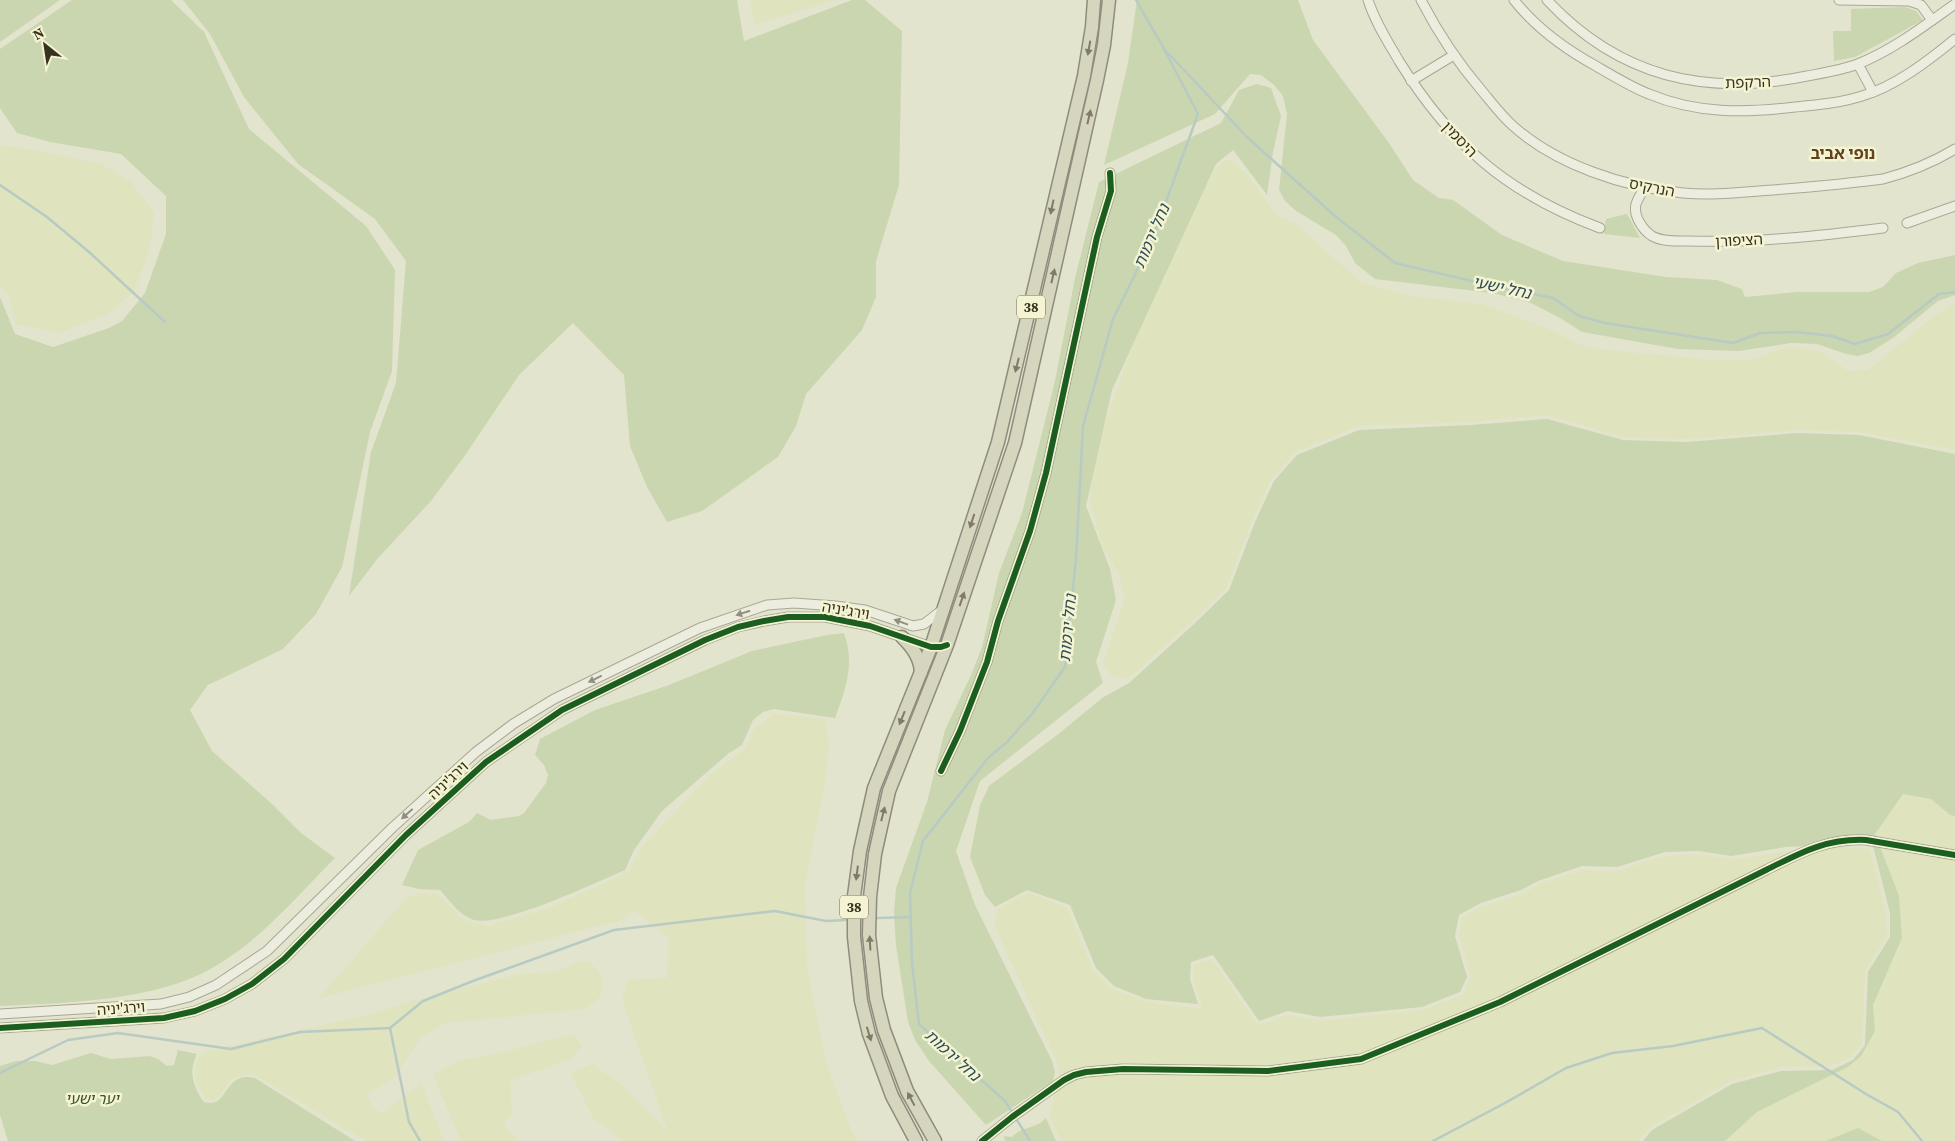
<svg xmlns="http://www.w3.org/2000/svg" width="1955" height="1141" font-family="'Source Serif 4','Noto Sans Hebrew',serif">
<style>
.farmland{fill:#dfe3be}
.green{fill:#cad6b0}
.lines{fill:none;stroke-linecap:round;stroke-linejoin:round}
.stream{stroke:#b8cac4;stroke-width:2.5}
.minor-casing{stroke:#a9a896;stroke-width:11}
.highway-casing{stroke:#8e8d7d;stroke-width:15}
.minor{stroke:#ececdf;stroke-width:9}
.highway{stroke:#d6d5be;stroke-width:12}
.cycleway-casing{stroke:#f4f4d3;stroke-width:9}
.cycleway{stroke:#1b5e20;stroke-width:6}
.oneway{fill:#7f7b66}
.oneway2{fill:#928f7e}
.labels{text-anchor:middle;dominant-baseline:central;stroke-width:5;stroke-linejoin:round;paint-order:stroke}
.shield{fill:#f4f4d3;stroke:#706c54;stroke-width:1}
.shield-label{font-size:14px;font-weight:bold;fill:#37321e}
.street-label{font-size:15px;fill:#37321e;stroke:#f4f4d3}
.park-label{font-size:15px;font-style:italic;fill:#395325;stroke:#f4f4d3}
.neighbourhood-label{font-size:16px;font-weight:bold;fill:#63421f;stroke:#f4f4d3}
.water-label{font-size:16px;font-style:italic;fill:#2e4c56;stroke:#f4f4d3}
</style>
<rect width="100%" height="100%" fill="#e3e4cd"/>
<!-- farmland -->
<g class="farmland">
<path d="M750 0H835L755 25Z"/>
<path d="M0 145 40 151 101 164 131 182 154 213 150 248 134 291 108 314 59 333 15 324 9 295 0 284Z"/>
<path d="M1229 159 1247 174 1276 215 1296 224 1360 282 1409 296 1481 304 1539 325 1588 348 1709 360H1751L1788 347 1820 351 1848 371 1868 370 1931 319 1950 305H1955V450L1860 432 1797 430 1686 439 1624 437 1547 415 1470 422 1358 426 1295 452 1271 480 1252 521 1226 588 1191 622 1128 679 1112 676 1103 664 1125 599 1119 575 1102 545 1090 500 1095 451 1149 301 1215 169Z"/>
<path d="M773 714 825 719 829 744 825 782 805 885 807 969 826 1062 851 1130 858 1141H622L593 1118 571 1073 592 1064 622 1085 668 1132 622 1000 628 980 667 978 669 938 635 911 618 921 319 998 406 898 419 893 438 894 463 919 474 923 488 926 549 908 629 872 640 849 711 774 745 749 754 729Z"/>
<path d="M1903 794 1931 799 1950 815 1955 816V1141H1882L1858 1128 1826 1141H1725L1757 1112 1848 1067 1860 1056 1875 1031 1873 1005 1902 938 1885 862 1875 834Z"/>
<path d="M1845 847 1870 849 1886 913 1887 936 1865 971 1862 1043 1851 1057 1831 1066 1781 1067 1731 1081 1650 1127 1638 1141H1537L1536 1139 1532 1141H1061L1050 1116 1059 1071 1056 1060 994 924 998 909 1028 893 1067 908 1093 970 1112 989 1146 1002 1203 1009 1193 979 1195 964 1212 959 1258 1025 1289 1015 1320 1021 1423 1010 1463 995 1471 977 1459 936 1462 917 1483 906 1523 894 1539 884 1583 870 1617 871 1666 856 1699 854 1732 860 1787 851Z"/>
<path d="M578 962H588L598 970 603 982 601 996 585 1009 446 1023 421 1037 395 1077 367 1094 372 1106 382 1114 421 1083 444 1141H366L255 1075 247 1074 231 1079 220 1096 213 1100 206 1099 195 1079V1068L199 1057 207 1051 372 1014 409 1002 520 974 556 972Z"/>
<path d="M573 1034 582 1046 570 1059 510 1081 512 1113 503 1125 520 1141H461L433 1074 462 1060 505 1052Z"/>
</g>
<!-- green -->
<g class="green">
<path d="M0 0H60L0 42Z"/>
<path d="M72 0H171L204 32 249 129 366 226 395 270 392 371 370 432 342 567 316 614 283 649 208 685 190 710 212 751 272 804 301 833 335 858C298 895 260 941 214 967 157 1001 66 1003 0 1006V297L15 334 53 347 109 328 122 321 145 293 166 234V196L121 154 50 142 17 133 0 108V49Z"/>
<path d="M183 0H737L744 41 852 0H865L902 31 899 185 876 261V297L862 330 806 394 796 426 778 457 702 511 667 522 647 487 630 446 624 375 573 323 519 375 466 454 431 501 378 558 349 596 371 452 396 383 406 261 375 219 298 164 244 97 210 34Z"/>
<path d="M1137 0H1298L1313 40 1389 143 1413 180 1439 198 1453 200 1502 235 1563 261 1666 277 1717 280 1742 289 1745 297 1797 292H1869L1883 287 1896 273 1918 263 1955 255V295L1938 301 1893 338 1869 353 1857 356 1846 354 1817 344 1791 343 1739 351 1678 349 1582 332 1560 318 1529 302 1492 293 1375 279 1355 263 1346 246 1336 235 1296 211 1285 201 1279 190 1287 114 1283 96 1274 85 1261 75 1250 74 1215 114 1104 165 1128 63Z"/>
<path d="M1905 7 1916 11 1923 20 1855 57 1834 61 1833 31H1851V9Z"/>
<path d="M1257 84 1271 88 1281 116 1273 152 1267 195 1233 150 1216 164 1112 390 1086 506 1110 569 1116 600 1096 662 1103 683 980 781 956 851 975 905 1052 1061 1055 1072 1053 1081 986 1125 929 1061 915 1040 908 1022 896 945 894 913 896 888 927 802 945 730 971 675 982 647 999 573 1022 513 1055 381 1075 278 1099 182 1221 123 1239 90Z"/>
<path d="M1627 214 1640 238 1604 234 1606 219Z"/>
<path d="M1547 419 1623 440 1686 442 1797 433 1859 435 1955 454V816L1950 815 1931 799 1903 794 1875 834 1899 896 1902 938 1873 1005 1875 1031 1861 1056 1848 1067 1757 1112 1725 1141H1643L1652 1130 1732 1084 1781 1071 1832 1070 1853 1060 1865 1045 1868 972 1890 937V913L1873 846 1845 844 1786 847 1731 856 1699 851 1665 852 1617 867 1582 866 1538 881 1521 890 1481 903 1459 915 1455 936 1467 977 1460 992 1422 1007 1320 1017 1288 1011 1259 1021 1213 955 1191 962 1190 979 1198 1004 1146 999 1114 986 1096 968 1070 905 1027 890 995 907 985 895 970 857 980 805 989 786 1061 732 1102 698 1129 683 1193 625 1229 590 1255 522 1274 481 1297 455 1359 430 1470 425Z"/>
<path d="M844 633C855 664 846 688 835 718L774 709 763 712 753 720 742 745 729 753 662 811 634 850 625 870C595 883 502 927 474 920 460 916 449 900 440 890L419 889 402 885 418 850 469 822 477 813 491 820 519 816 524 813 546 783 548 775 544 765 535 755 540 739 595 710 669 685 752 651 827 635Z"/>
<path d="M178 1050 197 1054C188 1071 193 1087 204 1102 229 1110 223 1070 255 1078L355 1141H8L0 1115V1066L16 1061H35L52 1065 91 1053 111 1059 150 1056 158 1059 167 1066 174 1065Z"/>
<path d="M1046 1118 1056 1141H1005L1004 1136 1012 1137C1021 1126 1037 1129 1046 1118Z"/>
<path d="M1858 1128 1882 1141H1826Z"/>
</g>
<g class="lines">
<!-- stream -->
<g class="stream">
<path d="M1136 0 1163 47"/>
<path d="M1166 51 1248 138 1335 216 1395 263 1489 285 1553 298 1579 316 1605 323 1733 343 1760 333 1797 332 1832 336 1855 344 1888 334 1939 294 1955 292"/>
<path d="M0 185 47 217 89 252 165 322"/>
<path d="M877 918 911 917"/>
<path d="M0 1073 68 1040 118 1033 231 1049 300 1032 390 1028"/>
<path d="M420 1141 409 1122 390 1028 423 1001 473 981 614 930 775 911 826 921 846 920"/>
<path d="M1030 1141 1005 1101 919 1024 912 963 910 893 923 841 988 758 1007 742 1032 714 1065 667 1076 559 1083 426 1113 319 1152 240 1198 114 1163 47"/>
<path d="M1433 1141 1505 1103 1566 1068 1612 1053 1673 1046 1762 1028 1866 1094 1898 1112 1922 1141"/>
</g>
<defs>
<g id="minor">
<path d="M1368 0C1375 22 1388 42 1399 61 1451 145 1508 194 1600 228"/>
<path d="M1421 0C1438 33 1458 63 1482 91 1492 103 1501 115 1512 125 1556 165 1624 187 1683 193 1713 196 1743 192 1773 190 1810 187 1846 184 1883 179 1909 172 1932 163 1955 149"/>
<path d="M1514 0C1536 28 1565 49 1596 66 1613 76 1631 87 1649 94 1697 114 1745 113 1795 107 1817 105 1840 103 1862 96 1896 86 1928 61 1955 39"/>
<path d="M1547 0C1619 77 1705 97 1807 76 1823 73 1842 70 1858 64 1893 50 1924 26 1955 4"/>
<path d="M1839 0 1909 1 1921 5 1932 20"/>
<path d="M1858 64 1873 92"/>
<path d="M1411 81 1454 55"/>
<path d="M1644 187C1642 193 1638 198 1636 204 1633 216 1643 230 1652 236 1662 242 1678 241 1689 241 1754 243 1820 236 1883 228"/>
<path d="M1907 223 1955 206"/>
<path d="M941 771 960 731 987 662 998 621 1030 531 1046 473 1097 237 1111 191 1110 173"/>
<path d="M0 1014 161 1004 189 997 216 985 267 951 392 828 476 752 513 724 554 699 700 628 767 605 794 603 836 606 865 610 913 626 924 624 942 610"/>
<path d="M0 1028 164 1018 195 1011 225 999 252 984 284 959 406 835 486 762 562 710 705 640 738 627 764 621 788 617H825L870 626 931 647H941L947 645"/>
<path d="M982 1141 1012 1117 1064 1080 1074 1075 1086 1072 1123 1069 1268 1071 1361 1059 1500 1002 1766 870C1800 853 1827 838 1866 840L1955 855"/>
</g>
<g id="highway">
<path d="M902 637C912 647 920 657 921 672"/>
<path d="M916 1141 892 1096 869 1034 861 1001 854 937V896L860 851 874 788 931 647 998 442 1084 76 1092 27 1094 0"/>
<path d="M935 1141 907 1091 884 1030 876 998 869 935 870 897 875 854 889 791 947 645 1015 443 1097 80 1104 45 1109 0"/>
</g>
</defs>
<!-- minor casing -->
<use href="#minor" class="minor-casing"/>
<!-- highway casing -->
<use href="#highway" class="highway-casing"/>
<!-- minor -->
<use href="#minor" class="minor"/>
<!-- highway -->
<use href="#highway" class="highway"/>
<defs>
<g id="cycleway">
<path d="M941 771 960 731 987 662 998 621 1030 531 1046 473 1097 237 1111 191 1110 173"/>
<path d="M0 1028 164 1018 195 1011 225 999 252 984 284 959 406 835 486 762 562 710 705 640 738 627 764 621 788 617H825L870 626 931 647H941L947 645"/>
<path d="M982 1141 1012 1117 1064 1080 1074 1075 1086 1072 1123 1069 1268 1071 1361 1059 1500 1002 1766 870C1800 853 1827 838 1866 840L1955 855"/>
</g>
</defs>
<!-- cycleway casing -->
<use href="#cycleway" class="cycleway-casing"/>
<!-- cycleway -->
<use href="#cycleway" class="cycleway"/>
</g>
<!-- one-way arrows -->
<defs><path id="oneway-solid" d="M-6-.8H1V-3.2L6.5 0L1 3.2V.8H-6Z" transform="scale(1.25)"/></defs>
<g class="oneway">
<use href="#oneway-solid" transform="translate(1089 48) rotate(100)"/>
<use href="#oneway-solid" transform="translate(1089 117) rotate(-77)"/>
<use href="#oneway-solid" transform="translate(1052 207) rotate(102)"/>
<use href="#oneway-solid" transform="translate(1053 276) rotate(-77)"/>
<use href="#oneway-solid" transform="translate(1017 365) rotate(104)"/>
<use href="#oneway-solid" transform="translate(972 521) rotate(108)"/>
<use href="#oneway-solid" transform="translate(962 599) rotate(-71)"/>
<use href="#oneway-solid" transform="translate(902 718) rotate(112)"/>
<use href="#oneway-solid" transform="translate(883 814) rotate(-76)"/>
<use href="#oneway-solid" transform="translate(857 873) rotate(97)"/>
<use href="#oneway-solid" transform="translate(870 943) rotate(-93)"/>
<use href="#oneway-solid" transform="translate(869 1034) rotate(73)"/>
<use href="#oneway-solid" transform="translate(911 1099) rotate(-118)"/>
</g>
<g class="oneway2">
<use href="#oneway-solid" transform="translate(743 613) rotate(162)"/>
<use href="#oneway-solid" transform="translate(901 622) rotate(-160)"/>
<use href="#oneway-solid" transform="translate(595 679) rotate(154)"/>
<use href="#oneway-solid" transform="translate(407 814) rotate(138)"/>
</g>
<g class="labels">
<!-- shield labels -->
<g class="shield">
<rect x="1017" y="295.5" width="28" height="23" rx="4"/>
<rect x="840" y="895.5" width="28" height="23" rx="4"/>
</g>
<g class="shield-label">
<text x="1031" y="307">38</text>
<text x="854" y="907">38</text>
</g>
<!-- street labels -->
<g class="street-label">
<text transform="translate(1748 82) rotate(-2)">הרקפת</text>
<text transform="translate(1460 139) rotate(46)">היסמין</text>
<text transform="translate(1652 187) rotate(11)">הנרקיס</text>
<text transform="translate(1739 240) rotate(-3)">הציפורן</text>
<text transform="translate(846 610) rotate(10)">וירג'יניה</text>
<text transform="translate(448 780) rotate(-43)">וירג'יניה</text>
<text transform="translate(121 1008) rotate(-4)">וירג'יניה</text>
</g>
<!-- park labels -->
<g class="park-label">
<text x="92" y="1098">יער ישעי</text>
</g>
<!-- neighbourhood labels -->
<g class="neighbourhood-label">
<text x="1843" y="153">נופי אביב</text>
</g>
<!-- water labels -->
<g class="water-label">
<text transform="translate(1151 236) rotate(-67)">נחל ירמות</text>
<text transform="translate(1502 287) rotate(12)">נחל ישעי</text>
<text transform="translate(1067 628) rotate(-85)">נחל ירמות</text>
<text transform="translate(953 1055) rotate(42)">נחל ירמות</text>
</g>
</g>
<!-- north arrow -->
<g transform="translate(45 45) rotate(330)" stroke="#f4f4d3" stroke-width="4" paint-order="stroke">
<path d="M0-4L9 19L0 12L-9 19Z" fill="#37321e"/>
<text y="-8" font-size="14" font-weight="bold" text-anchor="middle" fill="#37321e">N</text>
</g>
</svg>
